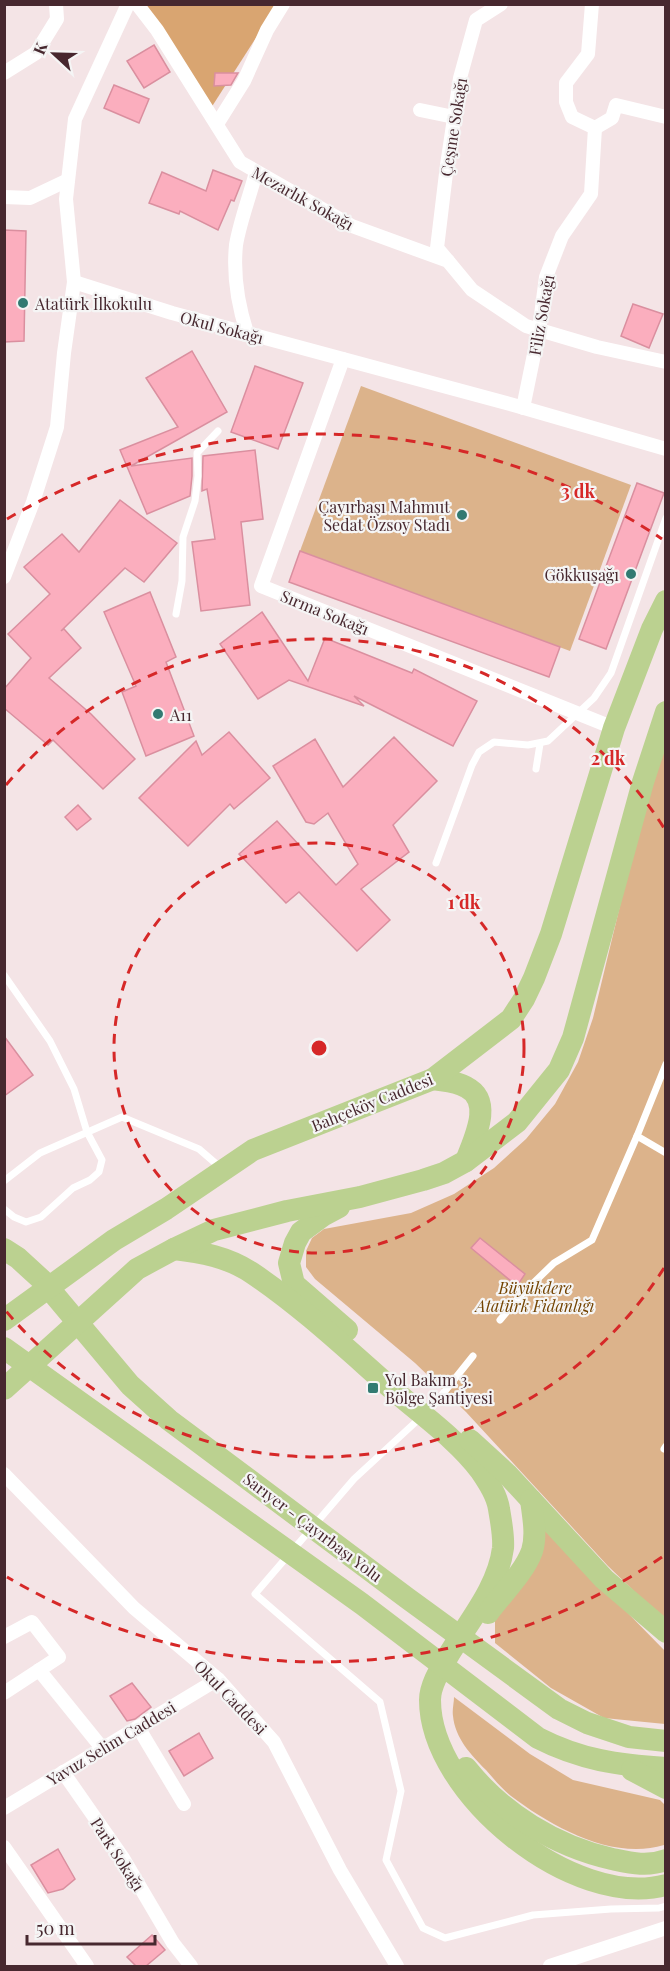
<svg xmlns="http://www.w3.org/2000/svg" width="670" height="1971" font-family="'Playfair Display',serif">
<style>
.green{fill:#dcb38b}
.forest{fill:#d9a571}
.building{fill:#fbaebe;stroke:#da8f9f;stroke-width:1.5}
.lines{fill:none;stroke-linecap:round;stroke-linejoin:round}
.service{stroke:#fff;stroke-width:7}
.minor{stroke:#fff;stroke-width:14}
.primary{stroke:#bbd190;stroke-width:22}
.ring{fill:none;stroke:#d62828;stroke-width:3;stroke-dasharray:10 8}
.poi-dot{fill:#327a72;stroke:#f5f5f5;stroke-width:2}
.labels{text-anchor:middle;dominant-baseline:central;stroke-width:4.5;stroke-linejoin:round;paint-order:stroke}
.street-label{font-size:16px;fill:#47282f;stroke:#f5f5f5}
.poi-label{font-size:16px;fill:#47282f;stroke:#f5f5f5;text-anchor:start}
.park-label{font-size:16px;font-style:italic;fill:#734300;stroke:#f5f5f5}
.centre{fill:#d62828;stroke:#f5f5f5;stroke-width:3}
.ring-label{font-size:18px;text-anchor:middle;font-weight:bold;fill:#d62828;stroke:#f5f5f5;stroke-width:4.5;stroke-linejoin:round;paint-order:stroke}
</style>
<rect width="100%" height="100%" fill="#f4e4e6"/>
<!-- green -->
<g class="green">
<path d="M361 386 631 485 570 651 300 551Z"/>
<path d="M665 739V1621L608 1566 466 1412 415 1363 315 1279 306 1267V1251L312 1238 324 1229 411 1213 454 1194 494 1168 526 1139 555 1104 578 1062 593 1018 624 889Z"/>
<path d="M543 1522 615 1600 665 1651V1724L604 1718 551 1688 495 1643V1608Z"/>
<path d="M454 1697 530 1754 573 1780 660 1800 665 1805 664 1845C613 1861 552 1827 511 1796 502 1789 494 1779 486 1770 471 1755 455 1738 453 1716 452 1710 454 1703 454 1697Z"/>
</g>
<!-- forest -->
<path class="forest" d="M144 5H277L211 108Z"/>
<!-- building -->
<g class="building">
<path d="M154 45 170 72 144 88 127 61Z"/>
<path d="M215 73H238L231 85 214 86Z"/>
<path d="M114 85 149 99 139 123 104 108Z"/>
<path d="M213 170 242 181 234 201 231 200 218 230 180 211 179 214 149 203 162 172 206 191Z"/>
<path d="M4 230 26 231 24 341 4 342Z"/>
<path d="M633 304 663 314 649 348 621 336Z"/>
<path d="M192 351 227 412 131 466 192 458V476L190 496 147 514 120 450 178 427 146 378Z"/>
<path d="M255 366 303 383 278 449 231 432Z"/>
<path d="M255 450 263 519 241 522 250 605 201 611 192 542 215 539 207 489 202 491 203 456Z"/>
<path d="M637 483 664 493 606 649 579 639Z"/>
<path d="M120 500 177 543 144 582 125 568 61 631 64 629 81 648 49 678 91 714 135 759 103 789 53 740 48 745 4 708V689L31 658 8 634 50 594 24 567 62 534 79 552Z"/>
<path d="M300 551 560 647 549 677 289 582Z"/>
<path d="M150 592 176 657 166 662 194 736 146 756 122 692 136 686 104 612Z"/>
<path d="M262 612 308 681 325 638 412 673 414 669 477 701 453 746 354 696 364 706 289 680 258 699 220 644Z"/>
<path d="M229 732 270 778 234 809 230 804 188 846 139 798 196 741 202 755Z"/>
<path d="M394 737 437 781 393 825 409 852 361 889 390 920 357 951 299 892 286 903 239 854 277 821 336 885 358 864 328 813 314 824 306 822 273 766 315 739 343 787Z"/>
<path d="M78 805 91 819 77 830 65 817Z"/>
<path d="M4 1036 33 1075 4 1096Z"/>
<path d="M480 1238 525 1274 517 1286 471 1248Z"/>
<path d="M132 1683 151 1707 135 1719 127 1721 110 1696Z"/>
<path d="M199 1733 213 1758 184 1776 169 1751Z"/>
<path d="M58 1849 75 1879 63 1889 48 1893 31 1865Z"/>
<path d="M152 1935 165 1950 146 1966H136L127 1957Z"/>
</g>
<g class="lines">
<!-- service -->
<g class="service">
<path d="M176 614 182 581 183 537 195 501 198 476 197 453 218 431"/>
<path d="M536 769 540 744"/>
<path d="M436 863 472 765 479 752 494 742 528 745 548 741 594 698 611 673 666 518"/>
<path d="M4 975 50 1041 74 1089 87 1132 102 1160 99 1172 90 1180 73 1188 41 1217 26 1222 14 1217 4 1209"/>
<path d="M666 1064 637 1136 666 1153"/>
<path d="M4 1181 40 1153 122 1117 199 1149 221 1168"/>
<path d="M500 1320 520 1296 554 1263 592 1240 637 1136"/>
<path d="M473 1356 433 1406 354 1479 255 1594 380 1702 401 1791 386 1860 423 1928 445 1938 533 1915 611 1909 659 1908 666 1906"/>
<path d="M664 1449 666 1446"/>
</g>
<!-- minor -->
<g class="minor">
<path d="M137 4 157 30 240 162 352 226 448 261 472 290 526 326 597 347 666 362"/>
<path d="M4 73 36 53 57 19 56 4"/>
<path d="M420 110 454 117"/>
<path d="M217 124 244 81 267 30 283 4"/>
<path d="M595 128 612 118 616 105 666 117"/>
<path d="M4 197 30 198 68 180"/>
<path d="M448 261 437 248 447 165 460 78 476 20 501 4"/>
<path d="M74 282 66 199 75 119 128 4"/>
<path d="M247 333C238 305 233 275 236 245 240 221 250 196 256 172"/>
<path d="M343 359 261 586 614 728"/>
<path d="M523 408 539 330 546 277 562 236 591 194 595 128 572 117 566 102V83L588 54 592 4"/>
<path d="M4 577 33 502 57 427 64 353 74 282 172 313 517 406 666 449"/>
<path d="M4 1474 134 1608 218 1679 274 1742 340 1870 397 1966"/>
<path d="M4 1637 32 1622 59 1657 4 1693"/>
<path d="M39 1670 102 1748"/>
<path d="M138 1727 184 1804"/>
<path d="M63 1772 123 1858 173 1943 191 1966"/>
<path d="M4 1808 218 1679"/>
<path d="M4 1847 87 1966"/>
<path d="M550 1966 666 1928"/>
</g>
<!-- primary -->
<g class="primary">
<path d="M433 1079C443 1081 456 1081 466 1087 494 1101 474 1139 466 1161"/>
<path d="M339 1207 324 1215 301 1232 295 1243 289 1263 294 1284 347 1330"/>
<path d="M4 1249 18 1258 42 1280 130 1385 169 1420 407 1598 559 1709 587 1723 629 1737 666 1741"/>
<path d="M174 1249C201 1252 228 1257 252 1273 304 1308 351 1353 398 1394 426 1418 458 1441 480 1470 488 1482 497 1495 499 1509 501 1521 504 1536 503 1548 498 1588 468 1622 448 1656 441 1668 430 1685 430 1700 430 1794 573 1910 666 1885"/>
<path d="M4 1320 114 1240 166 1209 253 1150 433 1079 511 1019 524 999 534 978 551 934 614 728 652 629 666 601"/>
<path d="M4 1348 362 1604 538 1738C581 1760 618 1765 666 1768"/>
<path d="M4 1389 137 1269 174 1249 214 1230 287 1211 360 1197 423 1180 444 1173 466 1161 517 1122 559 1070 573 1038 643 782 666 712"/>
<path d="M470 1440 507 1474 604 1579 666 1632"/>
<path d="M488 1613C501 1595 524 1573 532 1551 537 1535 533 1516 531 1500"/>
<path d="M466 1768C503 1814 555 1846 612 1859 631 1863 647 1867 666 1860"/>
<path d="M632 1770 666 1788"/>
</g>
</g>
<!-- distance rings -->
<g class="ring">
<circle cx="319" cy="1048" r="205"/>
<path d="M664 1268A409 409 0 0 1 6 1311M6 785A409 409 0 0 1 664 828"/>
<path d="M662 1557A614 614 0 0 1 7 1577M7 519A614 614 0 0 1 662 539"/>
</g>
<!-- markers -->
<g class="poi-dot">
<circle cx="23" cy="303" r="6"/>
<circle cx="462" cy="515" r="6"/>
<circle cx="631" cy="574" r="6"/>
<circle cx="158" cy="714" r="6"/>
<rect x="367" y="1382" width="12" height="12" rx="3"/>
</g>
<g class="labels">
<!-- street labels -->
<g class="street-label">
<text transform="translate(453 127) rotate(-81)">Çeşme Sokağı</text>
<text transform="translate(303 198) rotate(29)">Mezarlık Sokağı</text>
<text transform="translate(541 315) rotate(-80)">Filiz Sokağı</text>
<text transform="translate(222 327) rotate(15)">Okul Sokağı</text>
<text transform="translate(325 612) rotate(22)">Sırma Sokağı</text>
<text transform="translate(372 1102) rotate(-22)">Bahçeköy Caddesi</text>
<text transform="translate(313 1527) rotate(37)">Sarıyer - Çayırbaşı Yolu</text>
<text transform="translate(231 1697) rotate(46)">Okul Caddesi</text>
<text transform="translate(111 1743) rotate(-31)">Yavuz Selim Caddesi</text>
<text transform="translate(118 1854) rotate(57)">Park Sokağı</text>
</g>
<!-- poi labels -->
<g class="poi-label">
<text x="35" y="303">Atatürk İlkokulu</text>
<text x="450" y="506" text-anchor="end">Çayırbaşı Mahmut<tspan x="450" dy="18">Sedat Özsoy Stadı</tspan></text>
<text x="619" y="574" text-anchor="end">Gökkuşağı</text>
<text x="170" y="714">A11</text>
<text x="385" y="1379">Yol Bakım 3.<tspan x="385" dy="18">Bölge Şantiyesi</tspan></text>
</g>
<!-- park labels -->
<g class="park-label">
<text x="535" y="1287">Büyükdere<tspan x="535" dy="18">Atatürk Fidanlığı</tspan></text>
</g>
</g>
<circle cx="319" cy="1048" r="9" class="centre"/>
<g class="ring-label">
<text x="578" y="498">3 dk</text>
<text x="608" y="765">2 dk</text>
<text x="464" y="909">1 dk</text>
</g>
<!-- border -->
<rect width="670" height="1971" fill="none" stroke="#47282f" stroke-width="12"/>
<!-- north arrow -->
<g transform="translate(54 54) rotate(292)" stroke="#f5f5f5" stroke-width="4.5" paint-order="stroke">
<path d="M0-4.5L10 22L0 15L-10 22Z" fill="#47282f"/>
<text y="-9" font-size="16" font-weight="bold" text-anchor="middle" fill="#47282f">K</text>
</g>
<!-- scale -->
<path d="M27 1935v9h128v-9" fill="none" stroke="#47282f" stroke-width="3"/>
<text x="36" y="1935" font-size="18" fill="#47282f" stroke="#f5f5f5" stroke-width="4.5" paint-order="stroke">50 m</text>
</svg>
